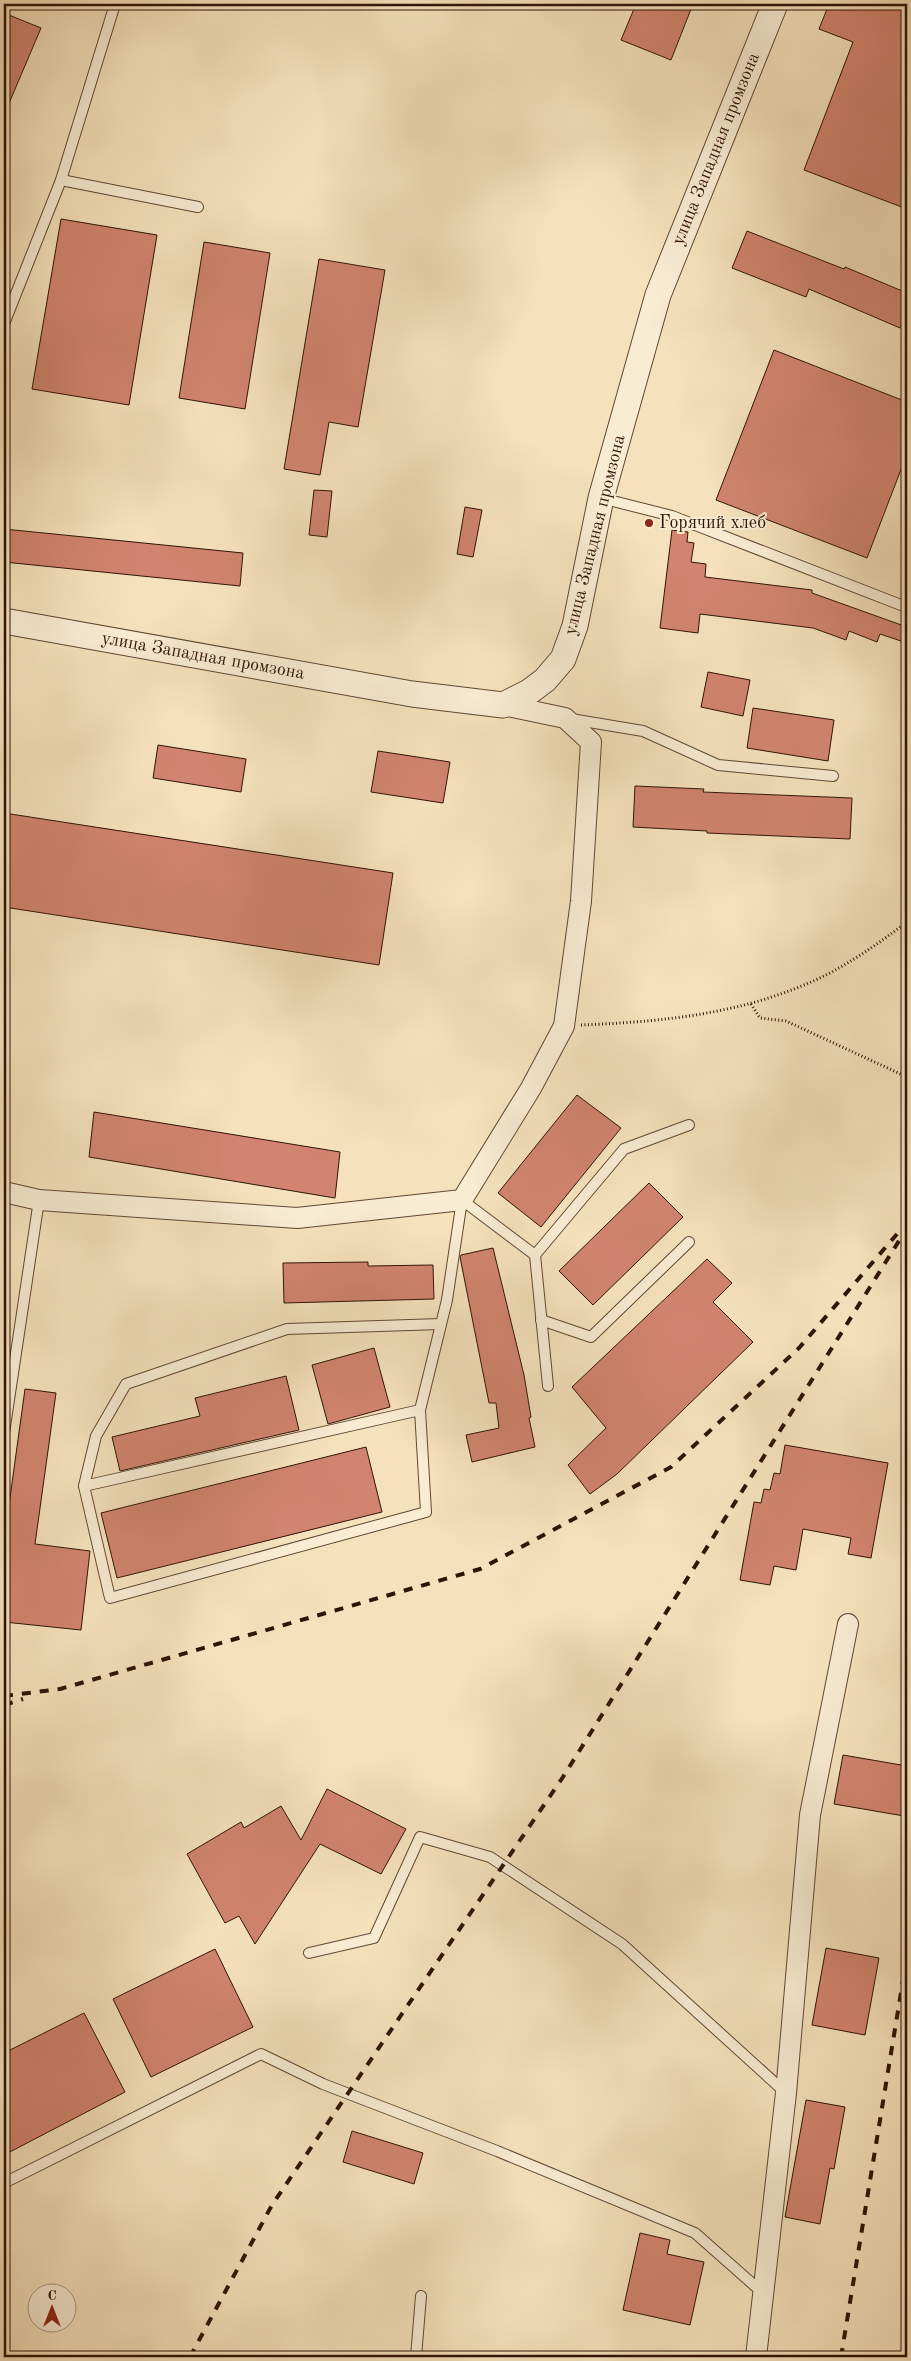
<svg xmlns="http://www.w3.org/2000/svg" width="911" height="2361" font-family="'Old Standard TT',serif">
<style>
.building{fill:#d1846f;stroke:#301306}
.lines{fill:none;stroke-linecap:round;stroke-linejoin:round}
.service-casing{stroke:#614734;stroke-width:12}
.minor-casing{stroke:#614734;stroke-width:22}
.tertiary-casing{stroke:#614734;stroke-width:27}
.path{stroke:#301306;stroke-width:3;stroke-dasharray:1 2.5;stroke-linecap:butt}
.service{stroke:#f8ecd3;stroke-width:10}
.minor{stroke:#f8ecd3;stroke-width:20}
.tertiary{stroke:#f8ecd3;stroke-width:25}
.rail{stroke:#301306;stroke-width:4;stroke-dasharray:9 9;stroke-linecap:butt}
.poi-dot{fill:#8f2418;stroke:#f8ecd3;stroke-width:2}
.labels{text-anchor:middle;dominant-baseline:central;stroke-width:4;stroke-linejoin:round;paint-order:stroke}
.street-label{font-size:18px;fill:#301306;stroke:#f8ecd3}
.poi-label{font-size:18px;fill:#301306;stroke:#f8ecd3;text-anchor:start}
</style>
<rect width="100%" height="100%" fill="#f5e2bc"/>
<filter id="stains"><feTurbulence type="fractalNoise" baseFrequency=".004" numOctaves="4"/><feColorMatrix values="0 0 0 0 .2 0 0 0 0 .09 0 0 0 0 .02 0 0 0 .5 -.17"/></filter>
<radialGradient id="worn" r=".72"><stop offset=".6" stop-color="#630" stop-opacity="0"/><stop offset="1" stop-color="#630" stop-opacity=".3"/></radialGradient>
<!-- building -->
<g class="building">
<path d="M636 4H693L671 60 621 40Z"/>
<path d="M829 4H898L907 7V209L804 170 853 42 819 29Z"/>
<path d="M4 13 41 28 4 115Z"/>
<path d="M61 219 157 235 129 405 32 389Z"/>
<path d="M747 231 844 269 845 267 907 293V312L900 328 809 289 806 297 732 268Z"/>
<path d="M204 242 270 253 245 409 179 398Z"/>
<path d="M319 259 385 270 358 427 329 422 320 475 284 469Z"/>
<path d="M774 350 907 402V454L867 558 716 500Z"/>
<path d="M314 490 332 491 327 537 309 535Z"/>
<path d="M465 507 482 510 473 557 457 554Z"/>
<path d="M4 529 243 553 240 586 4 562Z"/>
<path d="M672 530 688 532 687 542 694 543 691 562 706 564 705 577 812 590V593L907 627V643L880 634 877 642 849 631 846 640 813 628 700 614 698 633 660 628Z"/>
<path d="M708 672 750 680 743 716 701 707Z"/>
<path d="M753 708 834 720 828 761 747 748Z"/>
<path d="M158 745 246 759 241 792 153 778Z"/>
<path d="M378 751 450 762 443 803 371 792Z"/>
<path d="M635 786 704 789 703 792 852 798 850 839 707 833V831L633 827Z"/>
<path d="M4 813 393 873 379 965 4 907Z"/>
<path d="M577 1095 621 1128 541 1227 498 1193Z"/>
<path d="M94 1112 340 1152 335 1198 89 1157Z"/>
<path d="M649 1183 683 1217 593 1305 559 1271Z"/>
<path d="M493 1248 524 1375 531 1417 529 1418 535 1447 472 1462 466 1435 499 1428 496 1403H489L460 1257 461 1255Z"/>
<path d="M707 1259 732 1283 713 1302 753 1342 617 1474 590 1494 568 1465 606 1428 572 1387Z"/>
<path d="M368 1262V1266L433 1265 434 1299 284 1303 283 1263Z"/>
<path d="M374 1348 390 1407 328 1424 312 1365Z"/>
<path d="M286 1376 299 1430 120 1471 112 1437 200 1416 195 1398Z"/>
<path d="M25 1389 56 1393 35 1544 90 1551 81 1630 4 1622V1541Z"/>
<path d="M785 1445 888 1463 871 1558 848 1554 851 1538 803 1529 796 1570 774 1566 770 1585 740 1580 754 1502 761 1503 764 1489 770 1490 774 1473 780 1474Z"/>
<path d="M366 1447 382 1512 117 1578 101 1513Z"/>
<path d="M843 1755 907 1766V1798L904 1816 834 1804Z"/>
<path d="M327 1789 406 1829 381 1874 320 1844 255 1944 239 1916 225 1923 187 1854 241 1822 244 1828 281 1806 301 1840Z"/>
<path d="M826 1948 879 1958 865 2035 812 2025Z"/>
<path d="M215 1949 253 2027 151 2077 113 1999Z"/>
<path d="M84 2013 125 2092 4 2155V2053Z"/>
<path d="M806 2100 845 2107 834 2169 830 2168 820 2224 785 2217Z"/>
<path d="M352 2131 423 2153 414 2184 343 2162Z"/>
<path d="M640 2233 670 2240 667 2254 704 2262 690 2325 623 2310Z"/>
</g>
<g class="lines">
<defs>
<g id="service">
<path d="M61 180 198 207"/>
<path d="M4 324 61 180 115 4"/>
<path d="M601 498 672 516 901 605"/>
<path d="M571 719 643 731 718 765 833 776"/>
<path d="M535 1255 624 1149 689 1125"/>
<path d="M541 1320 591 1337 689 1242"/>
<path d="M420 1410 84 1486 110 1598 426 1512 420 1410 447 1300 462 1200 535 1255 548 1386"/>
<path d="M4 1433 39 1200"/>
<path d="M84 1486 96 1436 126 1384 287 1329 441 1324"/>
<path d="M309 1953 374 1938 420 1837 490 1857 622 1944 786 2093"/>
<path d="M4 2183 261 2054 323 2084 497 2151 695 2233 763 2293"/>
<path d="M416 2357 421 2296"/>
</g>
<g id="minor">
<path d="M4 1192 39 1200 297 1218 462 1200 531 1088 564 1026 581 901 591 742 565 718 503 705"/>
<path d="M756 2357 786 2093 810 1815 848 1624"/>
</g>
<path id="tertiary" d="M4 621 412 694 503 705 529 692 545 680 563 659 575 626 601 498 658 295 775 4"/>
</defs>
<!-- service casing -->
<use href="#service" class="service-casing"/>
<!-- minor casing -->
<use href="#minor" class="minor-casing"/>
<!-- tertiary casing -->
<use href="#tertiary" class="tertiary-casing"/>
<!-- path -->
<g class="path">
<path d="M751 1004 760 1018 786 1021 907 1077"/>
<path d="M581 1025C657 1022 733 1015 804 985 841 970 875 946 907 922"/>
</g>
<!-- service -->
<use href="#service" class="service"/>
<!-- minor -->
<use href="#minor" class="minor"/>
<!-- tertiary -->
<use href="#tertiary" class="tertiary"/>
<!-- rail -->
<g class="rail">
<path d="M4 1696 60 1689 480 1569 671 1467 799 1348 897 1234"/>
<path d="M4 1705 23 1699"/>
<path d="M190 2357 272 2205 563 1777 907 1228"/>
<path d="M841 2357 907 1956"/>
</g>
</g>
<!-- markers -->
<circle class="poi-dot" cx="649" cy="523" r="5"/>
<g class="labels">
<!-- street labels -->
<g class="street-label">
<text transform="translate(716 149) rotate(-68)">улица Западная промзона</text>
<text transform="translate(595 535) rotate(-76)">улица Западная промзона</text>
<text transform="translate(203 656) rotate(10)">улица Западная промзона</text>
</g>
<!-- poi labels -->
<g class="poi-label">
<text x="659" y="523">Горячий хлеб</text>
</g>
</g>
<!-- margin -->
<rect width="911" height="2361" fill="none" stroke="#f5e2bc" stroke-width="20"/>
<rect x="5" y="5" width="901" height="2351" fill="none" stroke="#301306" stroke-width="2.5"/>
<rect x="10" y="10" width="891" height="2341" fill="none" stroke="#301306"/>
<!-- north arrow -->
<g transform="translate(52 2308)"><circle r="24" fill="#f8ecd3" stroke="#a89581"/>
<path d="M0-4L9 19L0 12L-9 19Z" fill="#8f2418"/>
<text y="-8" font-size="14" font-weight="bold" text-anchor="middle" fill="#301306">С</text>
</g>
<rect width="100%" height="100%" filter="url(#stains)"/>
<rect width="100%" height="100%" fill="url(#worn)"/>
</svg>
